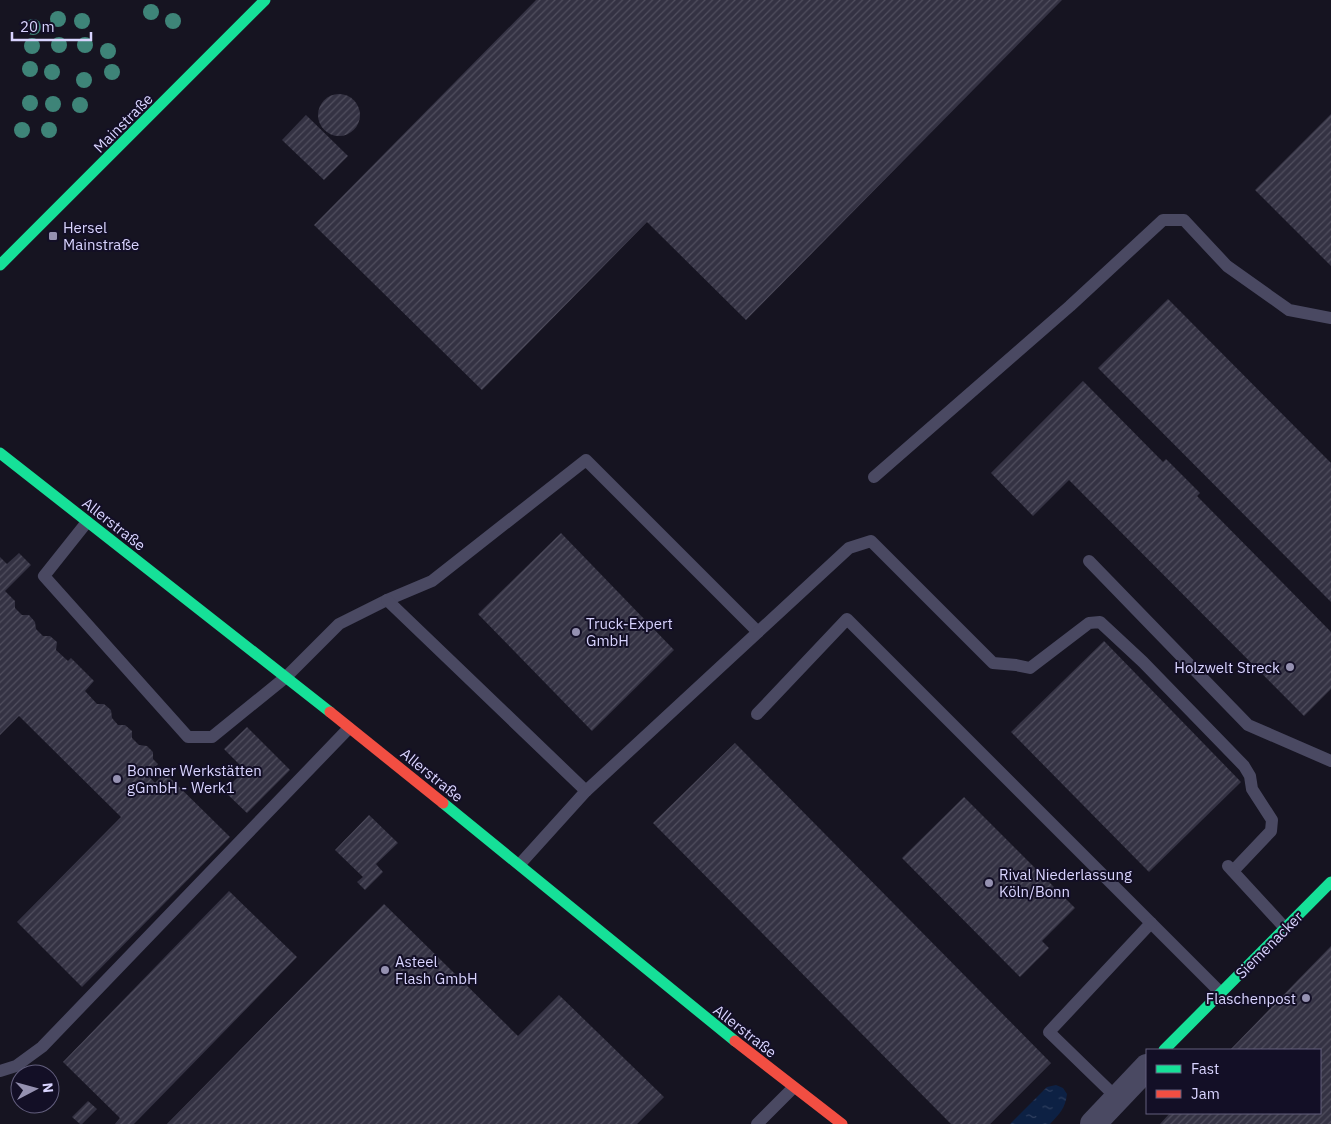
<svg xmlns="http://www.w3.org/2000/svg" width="1331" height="1124" font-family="'IBM Plex Sans',sans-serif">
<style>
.water{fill:url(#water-ripples)}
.building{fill:url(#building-hatch)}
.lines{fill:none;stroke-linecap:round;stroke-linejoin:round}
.lane{stroke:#4a4962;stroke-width:12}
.street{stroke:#4a4962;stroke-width:26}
.fast{stroke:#16e098;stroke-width:11}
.jam{stroke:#f24e42;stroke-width:11}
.tree{fill:#3e8478}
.poi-dot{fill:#9591b1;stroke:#130f26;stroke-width:2}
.labels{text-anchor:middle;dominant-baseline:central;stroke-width:4;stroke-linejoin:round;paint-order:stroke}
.street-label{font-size:15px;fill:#d9d4ff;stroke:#130f26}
.poi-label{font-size:15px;fill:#d9d4ff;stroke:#130f26;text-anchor:start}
</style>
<defs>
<pattern id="water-ripples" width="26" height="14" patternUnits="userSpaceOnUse" patternTransform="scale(1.25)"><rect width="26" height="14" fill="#0d2144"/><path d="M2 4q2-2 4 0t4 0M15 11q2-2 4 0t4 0" fill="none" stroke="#304060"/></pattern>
<pattern id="building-hatch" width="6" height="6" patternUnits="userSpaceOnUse" patternTransform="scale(1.25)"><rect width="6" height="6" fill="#343243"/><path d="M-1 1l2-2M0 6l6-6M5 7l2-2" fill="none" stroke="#514f5f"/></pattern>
</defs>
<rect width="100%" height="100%" fill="#161421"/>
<!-- water -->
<path class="water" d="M1056 1085 1063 1088 1067 1094C1065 1109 1060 1113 1050 1124H1010L1047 1087Z"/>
<!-- building -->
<g class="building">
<path d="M536 0H1062L746 320 647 222 482 390 314 225Z"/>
<circle cx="339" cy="115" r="21"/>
<path d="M1331 114V266L1255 190Z"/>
<path d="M306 115 348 156 324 180 282 140Z"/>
<path d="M1168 299 1331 463V602L1098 368Z"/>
<path d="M1083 381 1163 462 1166 459 1200 493 1197 496 1331 632V689L1304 716 1069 480 1033 516 991 473Z"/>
<path d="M561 533 674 650 592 731 478 614Z"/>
<path d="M19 553 31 565 5 591 15 601V608L22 615H29L35 622 36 629 43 636H50L57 642 56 650 68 661 71 658 94 681 85 691 97 704H104L111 710 112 718 118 725H125L132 731V738L139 745 147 746 153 752V759L158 764 147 774 155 783 165 773 230 837 82 987 17 922 121 817 19 716 0 735V557L7 564Z"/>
<path d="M1104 641 1241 782 1149 872 1011 732Z"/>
<path d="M247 727 290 770 247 813 224 791 245 770 224 749Z"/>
<path d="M735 743 1051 1063 990 1124H951L653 823Z"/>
<path d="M964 797 1075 908 1042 941 1049 948 1020 977 902 858Z"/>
<path d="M369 815 398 843 376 864 383 872 365 890 357 882 363 877 335 850Z"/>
<path d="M229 891 297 957 134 1124H115L120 1118 63 1062Z"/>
<path d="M384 904 518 1036 559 995 664 1097 637 1124H167Z"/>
<path d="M1331 946V1124H1160L1170 1113H1320V1050H1230Z"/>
<path d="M88 1101 97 1109 82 1124H80L72 1117Z"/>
</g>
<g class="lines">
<!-- lane -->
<g class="lane">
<path d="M874 477 1070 306 1163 220H1184L1227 266 1289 310 1331 318"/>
<path d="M87 522 44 576 188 737H212L286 677 339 624 387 600 432 581 586 460 758 632"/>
<path d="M1089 561 1248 725 1331 761"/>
<path d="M387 600 586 791"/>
<path d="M757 714 847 619 1221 993"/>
<path d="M520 864 586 791 849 548 871 541 993 663 1016 665 1030 668 1089 623 1100 622 1143 662 1244 766 1250 776 1252 789 1272 820 1271 831 1233 871"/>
<path d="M1228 866 1285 928"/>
<path d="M0 1071 16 1066 42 1047 349 728"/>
<path d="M1117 1098 1049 1032 1151 923"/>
<path d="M757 1124 793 1088"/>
</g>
<!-- street -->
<path class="street" d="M1093 1124 1147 1067"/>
<!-- fast -->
<g class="fast">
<path d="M0 265 265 0"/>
<path d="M0 453 330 712"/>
<path d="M443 803 735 1041"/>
<path d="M1164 1050 1331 882"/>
</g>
<!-- jam -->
<g class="jam">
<path d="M330 712 443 803"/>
<path d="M735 1041 842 1124"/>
</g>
</g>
<!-- trees -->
<g class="tree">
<circle cx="151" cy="12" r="8"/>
<circle cx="58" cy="19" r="8"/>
<circle cx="82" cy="21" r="8"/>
<circle cx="173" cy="21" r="8"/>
<circle cx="33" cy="27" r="8"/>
<circle cx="59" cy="45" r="8"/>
<circle cx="85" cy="45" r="8"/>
<circle cx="32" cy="46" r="8"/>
<circle cx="108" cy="51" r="8"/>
<circle cx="30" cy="69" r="8"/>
<circle cx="52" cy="72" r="8"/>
<circle cx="112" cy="72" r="8"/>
<circle cx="84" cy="80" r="8"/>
<circle cx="30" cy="103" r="8"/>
<circle cx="53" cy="104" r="8"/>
<circle cx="80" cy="105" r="8"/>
<circle cx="22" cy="130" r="8"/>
<circle cx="49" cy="130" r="8"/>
</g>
<!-- markers -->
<g class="poi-dot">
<rect x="48" y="231" width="10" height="10" rx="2.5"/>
<circle cx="576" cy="632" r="5"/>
<circle cx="1290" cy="667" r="5"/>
<circle cx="117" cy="779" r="5"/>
<circle cx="989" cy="883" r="5"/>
<circle cx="385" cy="970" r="5"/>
<circle cx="1306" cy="998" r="5"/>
</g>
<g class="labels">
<!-- street labels -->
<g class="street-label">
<text transform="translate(123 123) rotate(-45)">Mainstraße</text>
<text transform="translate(114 524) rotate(38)">Allerstraße</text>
<text transform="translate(432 775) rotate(39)">Allerstraße</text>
<text transform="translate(1269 945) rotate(-45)">Siemenacker</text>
<text transform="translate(745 1031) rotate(38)">Allerstraße</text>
</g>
<!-- poi labels -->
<g class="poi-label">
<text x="63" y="227">Hersel<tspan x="63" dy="17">Mainstraße</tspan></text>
<text x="586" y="623">Truck-Expert<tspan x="586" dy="17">GmbH</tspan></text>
<text x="1280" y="667" text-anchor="end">Holzwelt Streck</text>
<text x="127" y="770">Bonner Werkstätten<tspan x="127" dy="17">gGmbH - Werk1</tspan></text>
<text x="999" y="874">Rival Niederlassung<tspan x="999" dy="17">Köln/Bonn</tspan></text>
<text x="395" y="961">Asteel<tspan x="395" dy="17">Flash GmbH</tspan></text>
<text x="1296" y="998" text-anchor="end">Flaschenpost</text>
</g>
</g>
<!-- legend -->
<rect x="1146" y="1049" width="175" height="65" fill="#130f26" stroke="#625e7d"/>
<rect x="1156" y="1065" width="25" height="8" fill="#16e098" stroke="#625e7d"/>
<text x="1191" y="1074" font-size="15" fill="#d9d4ff">Fast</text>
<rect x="1156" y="1090" width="25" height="8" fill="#f24e42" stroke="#625e7d"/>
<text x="1191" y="1099" font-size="15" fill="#d9d4ff">Jam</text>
<!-- north arrow -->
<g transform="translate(35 1089) rotate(84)"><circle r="24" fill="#130f26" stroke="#625e7d"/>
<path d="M0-4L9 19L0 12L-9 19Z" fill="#9591b1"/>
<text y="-8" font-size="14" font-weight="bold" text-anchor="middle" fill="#d9d4ff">N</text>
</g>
<!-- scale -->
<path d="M12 32v8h79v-8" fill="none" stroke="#d9d4ff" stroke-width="2.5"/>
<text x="20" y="32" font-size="15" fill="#d9d4ff" stroke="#130f26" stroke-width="4" paint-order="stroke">20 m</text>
</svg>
